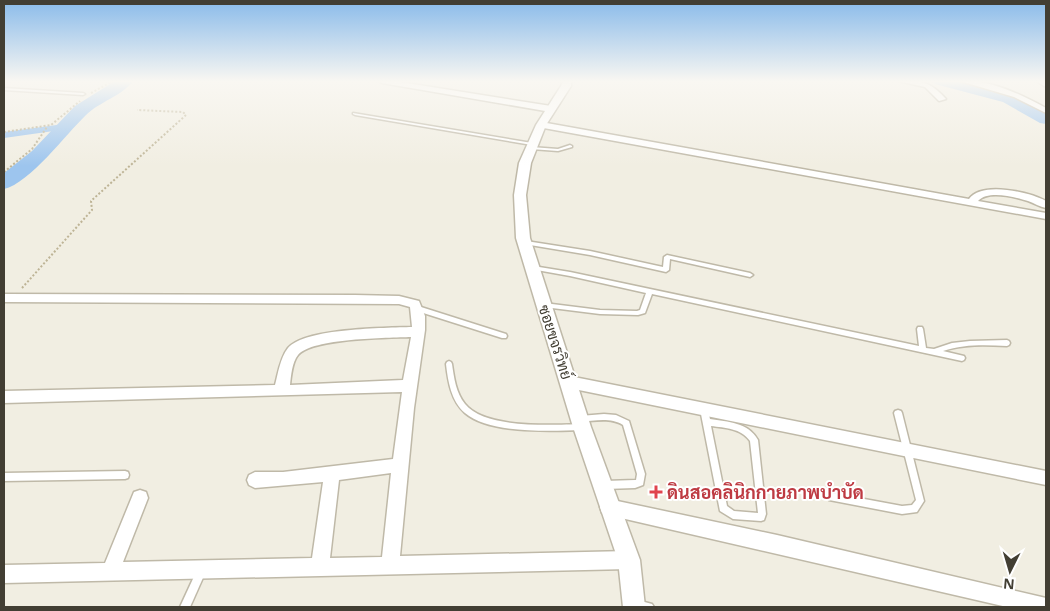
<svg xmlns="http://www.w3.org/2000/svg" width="1050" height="611" font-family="'Open Sans',Sarabun,sans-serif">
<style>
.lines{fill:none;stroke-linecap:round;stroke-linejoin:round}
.canal{fill:#9dc5ee;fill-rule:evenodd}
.river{fill:#9dc5ee;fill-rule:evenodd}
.service-casing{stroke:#bfb9a8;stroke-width:3}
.minor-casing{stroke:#bfb9a8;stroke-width:3}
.tertiary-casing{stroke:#bfb9a8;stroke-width:3}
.path{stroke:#beb496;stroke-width:2;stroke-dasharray:2 2;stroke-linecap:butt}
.service{fill:#fff;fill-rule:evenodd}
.minor{fill:#fff;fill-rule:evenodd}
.tertiary{fill:#fff;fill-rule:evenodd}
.health-dot{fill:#e0444e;stroke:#fff;stroke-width:2}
.labels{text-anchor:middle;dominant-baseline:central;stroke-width:4;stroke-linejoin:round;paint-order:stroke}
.street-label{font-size:15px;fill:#423e33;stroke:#fff}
.near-health-label{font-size:18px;font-weight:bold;fill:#be3a42;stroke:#fff;text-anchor:start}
</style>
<rect width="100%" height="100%" fill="#f1eee2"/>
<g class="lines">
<!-- canal -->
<path class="canal" d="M64 124 68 125 69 127 68 129 4 138V132Z"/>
<!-- river -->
<g class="river">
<path d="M115 81H133C122 96 99 102 86 115 66 134 30 183 4 189V173L32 151 75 106Z"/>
<path d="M933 81C971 78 1015 90 1046 111V124L1040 123 1003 102 935 84Z"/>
</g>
<defs>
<g id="service">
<path d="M4 88 83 93 85 94 83 95 4 90Z"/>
<path d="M353 113 532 143 534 144 532 145 355 115 353 114Z"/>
<path d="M570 145 572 146V147L558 151 531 149 529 148 531 147 558 149Z"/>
<path d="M526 241 590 251 663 267 664 257 667 255 750 273 753 275 750 277 670 259 669 270 666 272 590 255 524 244 523 243Z"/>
<path d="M533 266 570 272 919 346 917 329 918 327H922L923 329 926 348 934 349 952 343 970 341 1007 340 1009 341 1010 343 1009 345 1007 346C985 345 964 344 943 351L964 356 965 358 964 360 962 361 652 294 645 313 638 315 600 314 544 307 541 305 544 303 600 310 637 311 640 310 646 293 570 276 531 269 530 268 531 267Z"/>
<path d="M417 307H421L506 334 507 336 506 338H502L417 311 416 309Z"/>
<path d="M449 361 451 362 452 364C454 378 456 393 465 404 485 429 552 425 581 424L584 425 585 427 584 429 581 430C550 431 489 434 465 413 451 401 448 381 446 364L447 362Z"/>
<path d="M704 406 707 407 710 419C728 422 748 422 758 440L766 514 764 520 761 521 733 519 720 511 700 409 701 407ZM711 426C725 428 741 428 750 441L758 513 734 511 727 506Z"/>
<path d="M898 410 901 411 902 413 924 501 917 512 902 514 829 500 828 497 829 494 832 493 902 506 912 505 916 500 894 413 895 411Z"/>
<path d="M604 414 616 415 629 421 645 474 643 485 635 488 605 489 602 488 601 485 602 482 605 481 635 480H636L637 474 623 425C610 417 594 421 580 422L577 421 576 419 577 417 580 416Z"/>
<path d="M125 471 128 472 129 475 128 478 125 479 4 481V473Z"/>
<path d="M201 566 204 568 206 571 190 607H180L198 568Z"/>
<path d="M637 600 652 604 654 607H633L632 605 634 602Z"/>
</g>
<g id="minor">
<path d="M378 81H394L551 106 555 109 551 112 382 83Z"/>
<path d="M898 81C920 79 931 82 946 99L939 101 925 87Z"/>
<path d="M960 81C988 78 1022 95 1046 108V113L1014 97Z"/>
<path d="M1036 81H1045L1046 87Z"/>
<path d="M541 122 969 199C982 181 1029 192 1046 201V208C1040 207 1034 203 1028 201 1015 197 988 190 978 201L1046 213V219L538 127V123Z"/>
<path d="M4 294 355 295 399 296 419 301 425 316V330L414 408 400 556 629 551 635 554 638 560 635 566 629 569 4 583V565L105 563 134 492 140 490 146 492 148 498 123 562 312 558 323 482 255 488 249 485 247 480 249 475 255 472H283L393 459 402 392 4 403V391L275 385C278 374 280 358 288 348 305 328 385 328 412 327L410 307 399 304 4 302ZM411 337 403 380 290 385C291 376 292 362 298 355 312 338 388 338 411 337ZM391 473 382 557 330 558 339 480Z"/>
<path d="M569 376 1046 471V485L569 388 564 386 562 382 564 378Z"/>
<path d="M608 499 777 535 1046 598V607H1007L608 515 602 513 600 507 602 501Z"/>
</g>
<path id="tertiary" d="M563 81H571V86L546 125 531 163 526 195 530 238 591 427 640 560 645 607H623L618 560 573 427 516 238 514 195 519 163 536 125 561 86Z"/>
</defs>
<!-- service casing -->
<use href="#service" class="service-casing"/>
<!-- minor casing -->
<use href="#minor" class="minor-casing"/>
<!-- tertiary casing -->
<use href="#tertiary" class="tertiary-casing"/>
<!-- path -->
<g class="path">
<path d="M91 93 113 81"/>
<path d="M4 132 51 125 80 101"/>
<path d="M4 172 32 149 47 127"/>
<path d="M22 288 92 210 91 201 186 115 183 112 137 110"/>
</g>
<!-- service -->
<use href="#service" class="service"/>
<!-- minor -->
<use href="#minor" class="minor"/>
<!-- tertiary -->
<use href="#tertiary" class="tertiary"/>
</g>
<!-- sky -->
<linearGradient id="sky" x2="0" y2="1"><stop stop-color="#8abbea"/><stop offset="0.49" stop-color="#f9f7f2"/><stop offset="1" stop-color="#f9f7f2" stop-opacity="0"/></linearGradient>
<rect width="1050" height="166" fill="url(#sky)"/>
<!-- markers -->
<path class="health-dot" d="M653.5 484.5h5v5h5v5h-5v5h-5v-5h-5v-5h5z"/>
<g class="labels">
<!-- street labels -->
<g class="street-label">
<text transform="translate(556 342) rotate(72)">ซอยขจรวิทย์</text>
</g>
<!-- near-health labels -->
<g class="near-health-label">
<text x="667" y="492">ดินสอคลินิกกายภาพบำบัด</text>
</g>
</g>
<!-- border -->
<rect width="1050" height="611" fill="none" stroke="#423e33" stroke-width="10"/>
<!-- north arrow -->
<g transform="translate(1010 571) rotate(185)" stroke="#ffffff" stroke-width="4" paint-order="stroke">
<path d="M0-4L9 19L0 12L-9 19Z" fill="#423e33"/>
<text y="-8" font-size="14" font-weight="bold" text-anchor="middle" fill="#423e33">N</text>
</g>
</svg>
